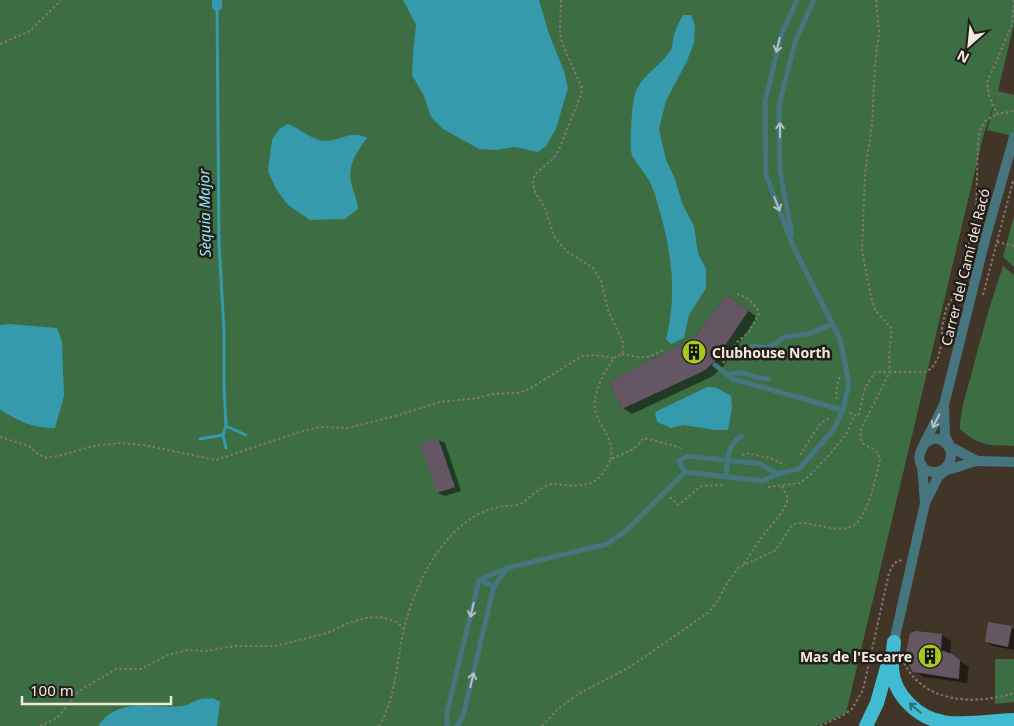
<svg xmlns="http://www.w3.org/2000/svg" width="1014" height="726" font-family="'Noto Sans',sans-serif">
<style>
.green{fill:#3c6d43;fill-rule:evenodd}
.water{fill:#349aac}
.shadow{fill:#0007}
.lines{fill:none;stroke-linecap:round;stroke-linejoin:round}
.stream{stroke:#349aac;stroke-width:3}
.canal{stroke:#349aac;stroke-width:10}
.building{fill:#645663}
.path{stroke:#82786c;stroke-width:2;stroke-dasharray:2.5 2.5;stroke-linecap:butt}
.service{stroke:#46757f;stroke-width:5}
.minor{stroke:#46757f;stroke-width:10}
.trunk{stroke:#42bcd2;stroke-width:14}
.oneway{stroke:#b6c1bf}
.oneway2{stroke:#336d75}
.labels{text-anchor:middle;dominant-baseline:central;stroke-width:5;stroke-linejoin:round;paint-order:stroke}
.street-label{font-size:14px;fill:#f2eae2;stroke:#241e18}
.poi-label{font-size:14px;font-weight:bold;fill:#f2eae2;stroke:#241e18;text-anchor:start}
.water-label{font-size:15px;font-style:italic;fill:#93edfe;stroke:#241e18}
</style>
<rect width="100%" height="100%" fill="#413528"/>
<!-- green -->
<g class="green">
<path d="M0 0H1014V24L998 91 1014 95V136L987 130 997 94 983 137 846 713 817 726H0ZM726 295 749 310 714 362 704 371 622 409 609 382 695 337Z"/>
<path d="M1014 216V267L1003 257Z"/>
<path d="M1003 266 1014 275V446C989 445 980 447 960 429 960 408 968 388 973 368 982 334 991 300 1003 266Z"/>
<path d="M995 659H1014V702L995 704Z"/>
</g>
<!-- water -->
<g class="water">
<path d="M403 0H539L549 34 564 71 568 88 556 129 546 146 538 152 515 147 496 150 479 149 443 129 431 117 424 96 412 75 413 53 416 25Z"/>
<path d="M683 15H691L695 25 694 43 687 61 666 101 659 129 666 160 675 179 682 203 694 226 698 253 706 269V288L689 315 684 338 671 344 666 339C677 296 672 254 660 212 657 204 656 195 652 187 648 175 637 166 632 155 629 148 632 102 635 94 641 74 666 63 672 47 673 45 672 42 673 40 674 31 679 23 683 15Z"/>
<path d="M288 124C299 128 314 141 325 141 340 141 352 129 367 138 357 152 348 164 351 182 353 191 357 199 358 209L345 219 310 220 288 205 276 189 268 171 272 140 279 129Z"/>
<path d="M9 324 57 328 62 342 64 396 55 428C31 428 20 421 0 410V325Z"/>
<path d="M707 387 717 388 731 396 732 407 728 430H715L683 425 671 428 657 422 655 412Z"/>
<path d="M213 698 220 702 217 726H98C120 695 151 710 182 706 189 705 195 700 201 699 205 698 209 699 213 698Z"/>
</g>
<!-- shadow -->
<g class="shadow">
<path d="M736 302 757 317 723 367 713 376 632 414 623 408Z"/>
<path d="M438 440 445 443 461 491 445 496 438 493Z"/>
<path d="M1011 628 1014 629V650L993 646 986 642Z"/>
<path d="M942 635 951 641 950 655 969 667 967 683 924 677 914 671Z"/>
</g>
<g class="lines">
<!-- stream -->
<g class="stream">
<path d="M226 426 246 435"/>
<path d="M223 435 226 448"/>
<path d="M200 439 223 435 226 426 224 388V330L219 244 217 6"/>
</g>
<!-- canal -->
<path class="canal" d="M217 0V6"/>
</g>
<!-- building -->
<g class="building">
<path d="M726 295 749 310 714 362 704 371 622 409 609 382 695 337Z"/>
<path d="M438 438 455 487 437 493 420 444Z"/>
<path d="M988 622 1012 626 1008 647 985 642Z"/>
<path d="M916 631 942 634 941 650 952 654 960 660 959 679 913 672 905 658 910 633Z"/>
</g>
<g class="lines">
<!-- path -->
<g class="path">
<path d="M561 0 560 33 562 43 582 88 581 95 558 152 553 159 535 174 533 182 535 192 545 208 554 236 561 245 568 252 593 268 601 281 608 310 624 344 622 354 614 358"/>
<path d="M876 0 879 32 875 65 872 124 865 173 862 250 871 297 875 310 892 329 889 355 890 372H925L932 368 938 358 942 342V327L946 309 957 290 976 216 978 142 980 130 986 120 997 114"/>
<path d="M1014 0 1012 25 987 83 989 96 997 114 1014 111"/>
<path d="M0 44 30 31 61 0"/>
<path d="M997 242 1014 246"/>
<path d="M983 295 1013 181"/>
<path d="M622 354C641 358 647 360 665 349"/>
<path d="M723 363 736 343 749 332 759 313C755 303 745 294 734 294"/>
<path d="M837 399 836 391 840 375"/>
<path d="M0 437 29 446 38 454 46 458 62 455 93 446 119 443 144 445 216 460 299 432 320 427 348 428 399 415 439 402 478 398 492 394 519 393 531 388 582 356 594 355 614 358C604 373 589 397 597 416 604 432 614 442 611 459"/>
<path d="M742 455 746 453 770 458 785 465"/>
<path d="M800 455 815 431 821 423 831 417"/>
<path d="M768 487 800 483 808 477 830 454 847 433 854 416"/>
<path d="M670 497 678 505 702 486 723 485"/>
<path d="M744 564 759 541 782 512 787 502V496L782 486"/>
<path d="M904 663C925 704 975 705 1014 693"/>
<path d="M40 726 57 718 79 691 116 669H141L168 655 187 650 205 651 235 646H275L327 633 346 624 364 618 380 617 396 622 404 628"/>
<path d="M379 726C395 699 396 668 402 638 409 604 424 566 448 539 460 525 478 511 498 507 505 505 513 507 520 504 530 499 537 489 548 485 552 483 558 484 563 485 588 487 600 484 611 459L634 449 644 438 679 447 682 450"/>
<path d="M542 726 559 708 580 693 630 667 709 612 719 599 726 585 738 568 776 550 792 525C799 521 808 524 815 525 827 527 843 532 854 525 868 516 876 476 880 460 875 440 857 453 861 429L890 372H875L865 388 859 414 856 416 849 412"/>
<path d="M820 726 842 716 852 709 863 690 889 573 894 563 902 560"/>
</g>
<!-- service -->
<g class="service">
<path d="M792 235 780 171 779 105 795 42 814 0"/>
<path d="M752 346 769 348 784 337 808 334 833 324"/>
<path d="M715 365 733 379 843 410"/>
<path d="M728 375C746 368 751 379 768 379"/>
<path d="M688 456 761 464 777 474 763 481 685 472 679 461Z"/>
<path d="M777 474 799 469 834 429 843 410 849 383 840 339 794 248 766 175 765 102 781 36 797 0"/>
<path d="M726 476C727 462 727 443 742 436"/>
<path d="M507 568 607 544 627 530 685 472"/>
<path d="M479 580 494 586"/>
<path d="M447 726V712L479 580 507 568 494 586 463 716 457 726"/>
</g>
<!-- minor -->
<g class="minor">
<path d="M944 405 985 240 1014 137"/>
<path d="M924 444 944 405 945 436 950 446"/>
<path d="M977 461 1014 462"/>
<path d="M922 465 925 503 938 477 946 470"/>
<path d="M940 471C949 467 955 456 948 446 926 420 903 473 936 472 949 471 964 464 977 461L947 445"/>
<path d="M894 642 925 503"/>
</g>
<!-- trunk -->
<g class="trunk">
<path d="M894 642C893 651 892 660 892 669 894 695 918 718 943 722 963 726 991 721 1013 720"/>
<path d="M866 726 877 703 889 660"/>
</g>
</g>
<!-- one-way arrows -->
<defs><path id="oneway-shaft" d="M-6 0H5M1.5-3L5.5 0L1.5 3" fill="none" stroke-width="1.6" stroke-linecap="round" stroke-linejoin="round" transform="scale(1.25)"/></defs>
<g class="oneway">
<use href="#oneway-shaft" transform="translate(778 45) rotate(104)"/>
<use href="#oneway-shaft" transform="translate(780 130) rotate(-90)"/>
<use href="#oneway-shaft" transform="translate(777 204) rotate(69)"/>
<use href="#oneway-shaft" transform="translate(936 421) rotate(117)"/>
<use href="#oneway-shaft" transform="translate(472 610) rotate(103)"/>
<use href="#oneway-shaft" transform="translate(472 680) rotate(-77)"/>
</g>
<use class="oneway2" href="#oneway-shaft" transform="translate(915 708) rotate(-140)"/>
<!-- icons -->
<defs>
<symbol id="building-disc" viewBox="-11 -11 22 22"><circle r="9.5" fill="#a6c821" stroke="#241e18"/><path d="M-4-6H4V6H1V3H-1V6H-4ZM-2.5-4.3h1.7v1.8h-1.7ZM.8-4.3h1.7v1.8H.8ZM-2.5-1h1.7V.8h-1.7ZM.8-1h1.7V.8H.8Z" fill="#111"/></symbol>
</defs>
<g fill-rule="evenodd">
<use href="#building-disc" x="680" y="338" width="28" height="28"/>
<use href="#building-disc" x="916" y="642" width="28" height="28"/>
</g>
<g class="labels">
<!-- street labels -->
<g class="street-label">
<text transform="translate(965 267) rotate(-76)">Carrer del Camí del Racó</text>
</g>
<!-- poi labels -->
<g class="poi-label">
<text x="712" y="352">Clubhouse North</text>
<text x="912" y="656" text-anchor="end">Mas de l'Escarre</text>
</g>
<!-- water labels -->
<g class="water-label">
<text transform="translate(204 213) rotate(-91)">Sèquia Major</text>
</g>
</g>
<!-- north arrow -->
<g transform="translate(969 45) rotate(207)" stroke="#241e18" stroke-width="4" paint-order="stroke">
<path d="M0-4L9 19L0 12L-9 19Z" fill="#f2eae2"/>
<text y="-8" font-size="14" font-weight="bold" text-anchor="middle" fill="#f2eae2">N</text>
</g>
<!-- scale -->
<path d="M22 696v8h149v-8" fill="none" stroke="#f2eae2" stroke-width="2.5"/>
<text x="30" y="696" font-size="15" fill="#f2eae2" stroke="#241e18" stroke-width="4" paint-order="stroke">100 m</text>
</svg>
